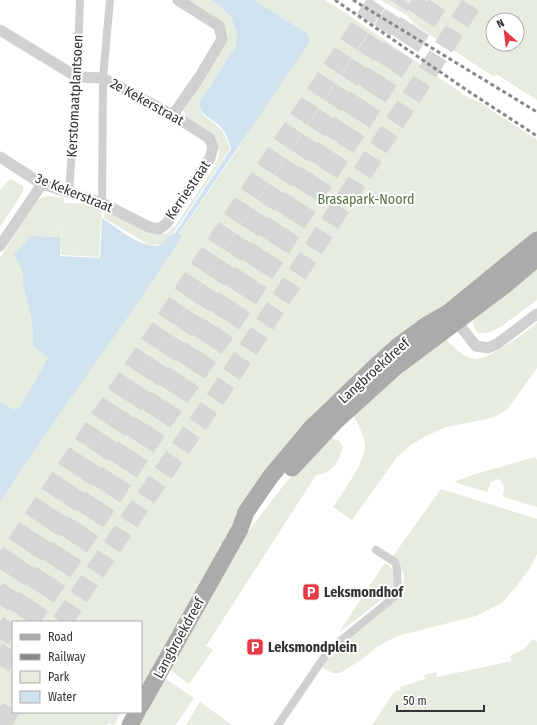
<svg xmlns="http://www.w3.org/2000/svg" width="537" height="725" font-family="'Fira Sans Condensed',sans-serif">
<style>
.green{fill:#e6ecdf;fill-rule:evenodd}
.water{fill:#cfe2ee}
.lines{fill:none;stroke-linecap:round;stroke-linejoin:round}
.motorway-tunnel{stroke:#d6d6d6;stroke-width:20;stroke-dasharray:20 10;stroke-linecap:butt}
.pedestrian{stroke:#d0d0d0;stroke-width:8}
.minor{stroke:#d0d0d0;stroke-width:11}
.primary{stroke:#ababab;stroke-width:17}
.rail{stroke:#888;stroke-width:3;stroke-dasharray:4 3;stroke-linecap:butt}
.labels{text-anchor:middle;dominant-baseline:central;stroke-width:4;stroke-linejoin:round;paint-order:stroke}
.street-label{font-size:14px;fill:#333;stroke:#fff}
.park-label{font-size:14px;fill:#56703f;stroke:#fff}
.poi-label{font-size:14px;font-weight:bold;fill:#333;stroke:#fff;text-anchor:start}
</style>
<rect width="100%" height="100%" fill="#fff"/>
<!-- green -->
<g class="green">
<path d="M188 0H211L220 6 231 17 237 34 235 47 199 103C200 117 210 118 218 127 225 133 228 141 230 149L166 244 149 245 104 218 105 206 146 231 160 234 167 233 176 225 216 164C231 130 187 134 183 108L224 37Z"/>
<path d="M254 0H325L347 14 470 99 476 100 537 140V232L298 437 141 688V622H13V712H121L114 725 108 723 107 725H0V496L235 153 308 34Z"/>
<path d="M380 0H537V100L496 74 494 77 414 24 408 16ZM493 20H517V44H493Z"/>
<path d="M10 179 23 186V192L0 227V190Z"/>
<path d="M49 196 64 198V203L102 204 99 257 61 255 62 220 61 237 31 236 23 271V284L32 322 33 346 48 358 19 408 13 409 2 402 0 404V258L36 202 43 197Z"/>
<path d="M537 262V300L502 326 488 333H478L474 328 472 316Z"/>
<path d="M537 323V368L507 410 492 418 446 427 426 436 411 445 397 457 352 520 333 507C342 493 367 460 365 444 363 433 358 424 353 415L445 338C453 346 463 358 475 359 490 360 525 332 537 323Z"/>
<path d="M329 437 339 441 343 447C339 461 332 474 316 475L206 646 213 650 189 684 169 669 247 533 287 481Z"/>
<path d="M535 457 537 460V507L503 497C504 489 506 484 498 479L491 482 487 492 454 482 472 475Z"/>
<path d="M441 489 537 519V554L529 569 516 587 503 602 476 616 397 636 377 647 361 660 340 673H333L323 668 326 661 365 622 399 594 403 583 404 575 393 556Z"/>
<path d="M384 564 389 565C393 570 397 575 395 582 392 595 351 623 339 632Z"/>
<path d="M533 639 537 642V725H372L394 692 401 690 400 687 425 679 424 675 436 672 437 677 512 661 510 656 524 649Z"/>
<path d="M164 678 194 698 176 725H138Z"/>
<path d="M200 702 232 725H186Z"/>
</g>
<!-- water -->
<path class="water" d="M211 0H254L308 34 309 43 179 234 182 236C124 327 58 412 0 502V404L2 402 13 409 19 408 48 358 33 346 32 322 23 284V272L14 254 31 236 61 237 60 256 100 258 102 218C118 228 139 247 158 246 164 242 170 235 175 233L231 149C229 140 226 133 220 126 211 117 202 118 199 103L235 47 237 34 231 17 220 6Z"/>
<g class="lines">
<!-- motorway-tunnel -->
<g class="motorway-tunnel">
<path d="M0 569 378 0"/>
<path d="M0 605 403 0"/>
<path d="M29 622 128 472 247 300 440 0"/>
<path d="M62 622 130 520 218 395 285 293 474 0"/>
<path d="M0 639 424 0"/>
<path d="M0 666 13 646"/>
<path d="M1 725 13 705"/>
</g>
<!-- pedestrian -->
<g class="pedestrian">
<path d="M69 192 77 77 80 0"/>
<path d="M102 203 103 78 110 0"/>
<path d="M278 725 329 650 398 594 397 569 395 562 376 550"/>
</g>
<!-- minor -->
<g class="minor">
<path d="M0 30 77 77 103 78 173 115 209 138 213 147 210 158 167 223 159 229 149 227 102 203 42 184 0 157"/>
<path d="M173 115 200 76 222 39 219 26 178 0"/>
<path d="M0 246 42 184"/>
<path d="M453 317 476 346 488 348 497 344 537 314"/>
</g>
<!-- primary -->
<g class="primary">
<path d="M292 468 336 421 396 367 504 286 537 258"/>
<path d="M141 705 240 529 246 512 271 476 312 427 328 412 379 363 398 346 425 326 449 312 537 240"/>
<path d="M130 725 137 712"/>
</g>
<!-- rail -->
<g class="rail">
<path d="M335 0 471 93 537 136"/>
<path d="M353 0 537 112"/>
</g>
</g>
<!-- icons -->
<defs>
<symbol id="parking-square" viewBox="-11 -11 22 22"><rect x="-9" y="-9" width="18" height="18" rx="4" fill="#e63946" stroke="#fff"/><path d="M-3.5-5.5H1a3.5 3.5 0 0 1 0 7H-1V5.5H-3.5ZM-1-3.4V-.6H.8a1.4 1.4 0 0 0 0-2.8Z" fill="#fff"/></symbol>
</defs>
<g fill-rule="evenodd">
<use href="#parking-square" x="301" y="582" width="20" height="20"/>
<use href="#parking-square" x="245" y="637" width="20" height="20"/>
</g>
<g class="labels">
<!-- street labels -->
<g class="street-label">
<text transform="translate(75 96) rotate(-87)">Kerstomaatplantsoen</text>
<text transform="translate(147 102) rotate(29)">2e Kekerstraat</text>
<text transform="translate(188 190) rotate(-56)">Kerriestraat</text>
<text transform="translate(74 193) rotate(22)">3e Kekerstraat</text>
<text transform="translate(374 371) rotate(-42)">Langbroekdreef</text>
<text transform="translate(179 638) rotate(-61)">Langbroekdreef</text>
</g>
<!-- park labels -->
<g class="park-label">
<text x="366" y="199">Brasapark-Noord</text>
</g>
<!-- poi labels -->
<g class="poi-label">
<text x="324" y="592">Leksmondhof</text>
<text x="268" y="647">Leksmondplein</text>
</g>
</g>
<!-- legend -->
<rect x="12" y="621" width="130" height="92" fill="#ffffff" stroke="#adadad"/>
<rect x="20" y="634" width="20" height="6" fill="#ababab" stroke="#adadad"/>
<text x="48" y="641" font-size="12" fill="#333333">Road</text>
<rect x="20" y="654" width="20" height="6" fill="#888888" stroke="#adadad"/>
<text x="48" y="661" font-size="12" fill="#333333">Railway</text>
<rect x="20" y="671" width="20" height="12" fill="#e6ecdf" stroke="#adadad"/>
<text x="48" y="681" font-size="12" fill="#333333">Park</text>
<rect x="20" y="691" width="20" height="12" fill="#cfe2ee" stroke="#adadad"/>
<text x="48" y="701" font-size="12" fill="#333333">Water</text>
<!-- north arrow -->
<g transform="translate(505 32) rotate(332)"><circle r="19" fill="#ffffff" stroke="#adadad"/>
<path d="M0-3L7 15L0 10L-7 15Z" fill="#e63946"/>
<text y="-6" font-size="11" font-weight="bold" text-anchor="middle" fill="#333333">N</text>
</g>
<!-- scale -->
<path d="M397 705v6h87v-6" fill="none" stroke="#333333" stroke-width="2"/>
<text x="403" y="705" font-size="12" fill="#333333" stroke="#ffffff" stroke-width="3" paint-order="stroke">50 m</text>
</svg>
